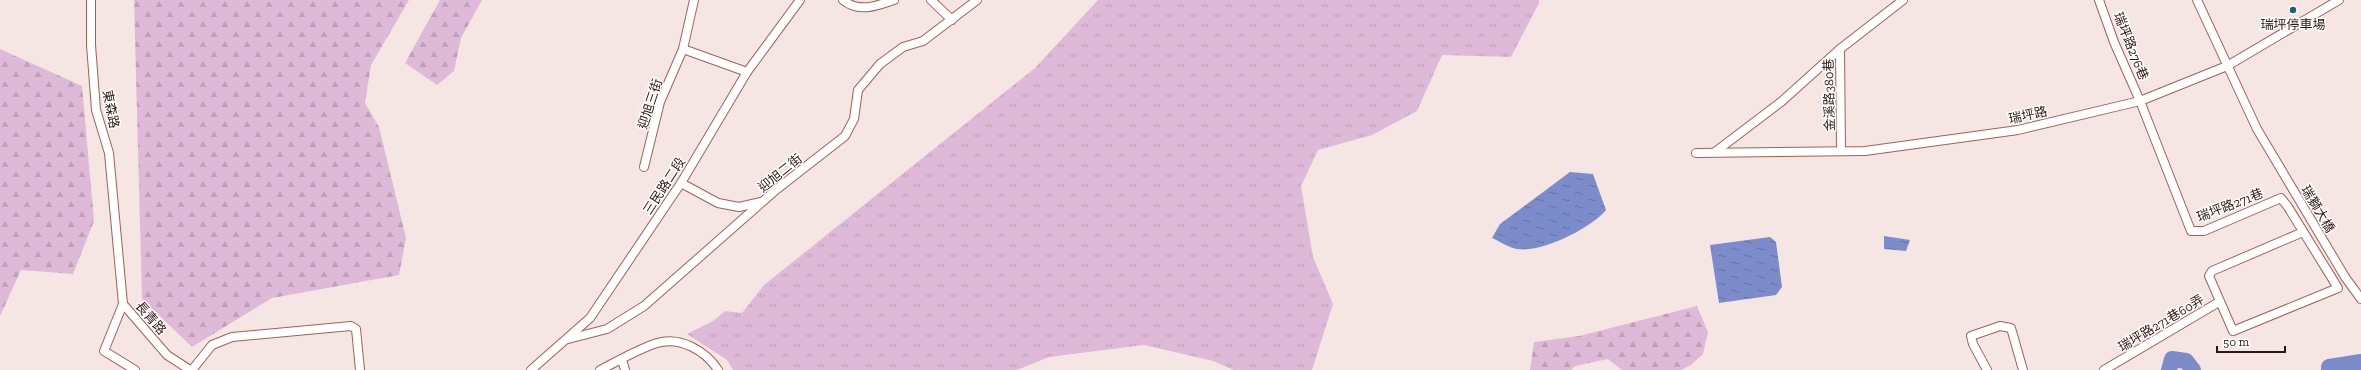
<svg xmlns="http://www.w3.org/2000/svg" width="2361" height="370" font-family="'Zilla Slab','Noto Sans TC',serif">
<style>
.grass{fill:url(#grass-tufts)}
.forest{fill:url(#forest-firs)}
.water{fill:url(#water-ripples)}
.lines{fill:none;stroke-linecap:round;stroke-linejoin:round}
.river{stroke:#7c8ccb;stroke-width:16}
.minor-casing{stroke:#a26154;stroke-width:10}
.minor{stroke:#fff;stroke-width:8}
.poi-dot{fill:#1a6370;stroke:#fff;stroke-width:1.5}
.labels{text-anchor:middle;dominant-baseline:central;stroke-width:3;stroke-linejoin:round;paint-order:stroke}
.poi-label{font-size:13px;fill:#301611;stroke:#fff}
.street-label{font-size:13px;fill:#301611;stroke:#fff}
</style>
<defs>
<pattern id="grass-tufts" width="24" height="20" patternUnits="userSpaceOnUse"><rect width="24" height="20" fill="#dfbad8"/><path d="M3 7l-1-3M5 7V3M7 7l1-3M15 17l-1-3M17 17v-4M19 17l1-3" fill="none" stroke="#c09fb8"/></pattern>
<pattern id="forest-firs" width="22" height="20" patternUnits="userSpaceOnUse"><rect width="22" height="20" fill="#dfbad8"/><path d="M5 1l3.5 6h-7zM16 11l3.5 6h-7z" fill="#c09fb8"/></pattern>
<pattern id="water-ripples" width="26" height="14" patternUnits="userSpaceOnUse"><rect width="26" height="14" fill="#7c8ccb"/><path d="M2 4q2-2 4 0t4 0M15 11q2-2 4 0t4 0" fill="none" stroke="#6671a3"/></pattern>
</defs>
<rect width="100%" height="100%" fill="#f6e6e3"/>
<!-- grass -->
<path class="grass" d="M1098 0H1539V3L1511 57 1442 55 1417 111 1372 135 1318 150 1301 186 1313 257 1333 304 1312 370H1234L1213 361 1144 345 1049 357 1017 370H733L727 360 687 334 713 321 725 311 742 313 764 285 1035 68Z"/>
<!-- forest -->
<g class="forest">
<path d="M134 0H409L371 65 365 103 379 127 406 238 399 275 272 298 192 347 142 299Z"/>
<path d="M440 0H482L461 38 454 71 437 85 405 63Z"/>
<path d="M0 49 82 86 94 221 73 274 21 270 0 316Z"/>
<path d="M1697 306 1708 332 1703 354 1691 365 1681 370H1622L1608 359 1575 366 1571 370H1530L1534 342 1579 336Z"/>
</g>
<!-- water -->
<g class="water">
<path d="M1570 172 1593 174 1606 210C1591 228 1542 253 1517 249 1509 248 1499 241 1492 238L1500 224Z"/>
<path d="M1884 236 1910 240 1906 251 1884 249Z"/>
<path d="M1770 237 1776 242 1782 287 1776 295 1719 303 1710 245Z"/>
</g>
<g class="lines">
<!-- river -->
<g class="river">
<path d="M2169 370 2172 359 2186 361 2193 370"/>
<path d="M2329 370V367L2361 362"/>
</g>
<defs>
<g id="minor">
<path d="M91 0V45L96 110 109 153 123 304 167 355 190 370"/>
<path d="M694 0 683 49 747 72"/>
<path d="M843 0C858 13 877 6 894 0"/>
<path d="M931 0 952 20"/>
<path d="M2099 0 2114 42 2140 101 2191 231H2204L2281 198 2288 207 2338 288 2233 331 2209 276 2212 271 2303 232"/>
<path d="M2197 0 2257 129 2345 277 2361 299"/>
<path d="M1841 149 1840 49 1903 0"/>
<path d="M1715 152 1781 102 1840 49"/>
<path d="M1696 153 1865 151 2018 130 2140 101 2227 66 2339 0"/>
<path d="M644 167 660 102 683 49"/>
<path d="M681 183 718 203 739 207 761 202"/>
<path d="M123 304 104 351 135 370"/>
<path d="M568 339 607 329 644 306 777 189 845 136 854 119 858 90 880 64 903 47 923 41 977 0"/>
<path d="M622 360 625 370"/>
<path d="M192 370 212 345 232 337 351 326 356 329 360 370"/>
<path d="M531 370 590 318 681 183 747 72 800 0"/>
<path d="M600 370C618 361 638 349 657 343 680 336 706 351 718 370"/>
<path d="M1987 370 1973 344 1971 336 2000 326 2011 328 2023 370"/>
<path d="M2104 370 2219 302"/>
</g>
</defs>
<!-- minor casing -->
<use href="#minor" class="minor-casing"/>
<!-- minor -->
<use href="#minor" class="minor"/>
</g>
<!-- markers -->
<circle class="poi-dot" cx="2293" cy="10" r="4"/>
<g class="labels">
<!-- poi labels -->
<g class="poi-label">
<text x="2293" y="24">瑞坪停車場</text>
</g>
<!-- street labels -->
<g class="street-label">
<text transform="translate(2131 46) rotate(68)">瑞坪路276巷</text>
<text transform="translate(1829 95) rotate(-91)">金溪路380巷</text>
<text transform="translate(650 104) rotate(-72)">迎旭三街</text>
<text transform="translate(111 109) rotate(79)">東森路</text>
<text transform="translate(2028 115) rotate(-12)">瑞坪路</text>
<text transform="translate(780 173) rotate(-39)">迎旭二街</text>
<text transform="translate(664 186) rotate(-57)">三民路二段</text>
<text transform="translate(2230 205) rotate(-21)">瑞坪路271巷</text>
<text transform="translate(2318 209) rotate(59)">瑞獅大橋</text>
<text transform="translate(151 318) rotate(49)">長青路</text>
<text transform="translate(2161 323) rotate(-31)">瑞坪路271巷60弄</text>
</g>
</g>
<!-- scale -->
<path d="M2217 346v6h68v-6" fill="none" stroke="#301611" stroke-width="2"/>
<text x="2223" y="346" font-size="12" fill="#301611" stroke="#ffffff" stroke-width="3" paint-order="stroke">50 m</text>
</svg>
